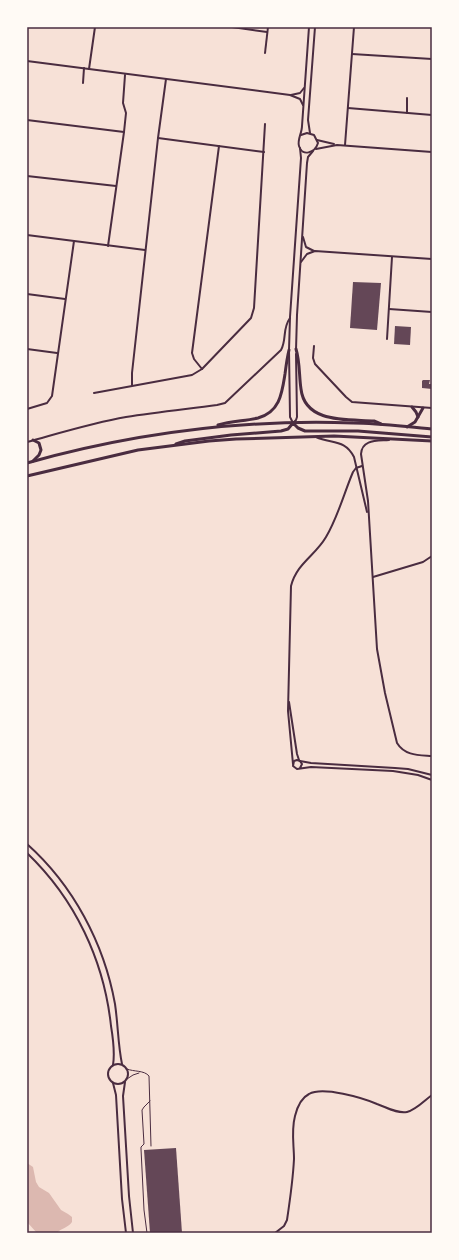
<svg xmlns="http://www.w3.org/2000/svg" width="459" height="1260" font-family="'Space Grotesk',sans-serif">
<style>
.water{fill:#dcb8b0}
.building{fill:#644757}
.lines{fill:none;stroke-linecap:round;stroke-linejoin:round}
.service{stroke:#4a2c40;stroke-width:1}
.minor{stroke:#4a2c40;stroke-width:2}
.tertiary{stroke:#4a2c40;stroke-width:2}
.primary{stroke:#4a2c40;stroke-width:3}
.neatline{fill:none;stroke:#4a2c40;stroke-width:1.5}
</style>
<rect width="100%" height="100%" fill="#f7e1d7"/>
<!-- water -->
<path class="water" d="M27 1163 33 1167 36 1182 39 1187 49 1193 61 1210 68 1214 72 1217V1222C68 1228 61 1228 57 1233H37L27 1222Z"/>
<!-- building -->
<g class="building">
<path d="M353 282 381 283 377 330 350 328Z"/>
<path d="M395 326 411 327 410 345 394 344Z"/>
<path d="M423 380H430L429 384H432V389L422 388V381Z"/>
<path d="M176 1148 182 1233H150L144 1150Z"/>
</g>
<g class="lines">
<!-- service -->
<g class="service">
<path d="M127 1069C134 1072 144 1070 149 1076L151 1146"/>
<path d="M127 1079 133 1075 139 1073"/>
<path d="M147 1233 144 1210 141 1149V1147L144 1144 142 1110 144 1107 150 1101"/>
</g>
<!-- minor -->
<g class="minor">
<path d="M232 27 267 32"/>
<path d="M265 53 268 27"/>
<path d="M352 54 432 59"/>
<path d="M27 61 290 95 300 99 303 105"/>
<path d="M89 69 95 27"/>
<path d="M83 83 84 68"/>
<path d="M291 95 300 93 304 88"/>
<path d="M348 108 432 115"/>
<path d="M407 113V98"/>
<path d="M27 120 124 132"/>
<path d="M158 138 264 152"/>
<path d="M317 140 334 144"/>
<path d="M345 145 354 27"/>
<path d="M316 149 337 145 432 152"/>
<path d="M27 176 116 186"/>
<path d="M27 235 145 250"/>
<path d="M303 237 306 247 314 251"/>
<path d="M108 246 124 132 126 113 123 103 125 75"/>
<path d="M301 262 307 254 315 251 432 259"/>
<path d="M27 294 65 299"/>
<path d="M389 309 432 312"/>
<path d="M387 339 392 257"/>
<path d="M314 346 313 358 315 364 346 397 352 402 432 408"/>
<path d="M27 349 57 353"/>
<path d="M202 369 194 359 192 353 219 146"/>
<path d="M132 385V373L158 138 166 79"/>
<path d="M94 393 192 375 202 369 251 318 254 308 265 124"/>
<path d="M27 409 47 403 52 396 74 241"/>
<path d="M316 437C332 444 345 439 354 457L367 512"/>
<path d="M389 440C377 441 362 439 361 454L368 501 377 649 385 693 397 743C405 756 419 755 432 756"/>
<path d="M27 442C60 433 92 423 126 417 156 412 187 409 217 405L225 403 281 350C287 339 282 329 290 318"/>
<path d="M373 577 423 562 432 556"/>
<path d="M289 702 297 754 299 760"/>
<path d="M300 761 311 763 395 768 408 769 432 775"/>
<path d="M293 764 288 711 291 586C297 563 315 556 326 537 338 517 344 493 353 472L356 468 362 466"/>
<path d="M300 768 302 764 300 761 297 760 294 761 293 766 297 769 311 767 393 771 418 775 432 780"/>
<path d="M275 1233 284 1226 287 1220C290 1200 293 1179 294 1159 294 1145 291 1131 295 1116 297 1108 301 1098 309 1094 323 1086 363 1098 377 1104 386 1107 397 1114 407 1112 416 1110 425 1100 432 1095"/>
</g>
<!-- tertiary -->
<g class="tertiary">
<path d="M310 133 308 120 315 27"/>
<path d="M301 135 307 133 314 135 318 143C315 153 302 157 299 146 297 140 302 133 302 126L309 27"/>
<path d="M296 350 297 315 307 163 308 157 313 151"/>
<path d="M296 354 297 417 296 420 293 423 290 417 289 350 290 317 301 158 300 148"/>
<path d="M27 844C73 885 104 943 115 1004 118 1024 118 1045 122 1064"/>
<path d="M27 853C75 899 104 960 111 1026 113 1038 115 1053 113 1065"/>
<circle cx="118" cy="1074" r="10"/>
<path d="M125 1082 123 1096 129 1196 133 1233"/>
<path d="M113 1083 116 1095 122 1199 126 1233"/>
</g>
<!-- primary -->
<g class="primary">
<path d="M296 349C300 362 299 376 301 389 305 424 349 419 374 421L381 424"/>
<path d="M412 407 416 412 418 417"/>
<path d="M218 425C231 421 245 421 258 418 280 412 282 393 285 374 286 366 287 358 289 350"/>
<path d="M407 427 415 422 423 408"/>
<path d="M176 444 185 441 231 435 281 431 288 429 293 423 298 428 305 431H358L432 437"/>
<path d="M33 461 39 455 41 450 39 443 33 440"/>
<path d="M27 463C134 433 243 419 353 423 380 423 406 427 432 429"/>
<path d="M27 476 138 450 209 441 236 439 334 436 432 441"/>
</g>
</g>
<!-- border -->
<rect width="459" height="1260" fill="none" stroke="#fffaf5" stroke-width="56"/>
<rect x="28" y="28" width="403" height="1204" class="neatline"/>
</svg>
